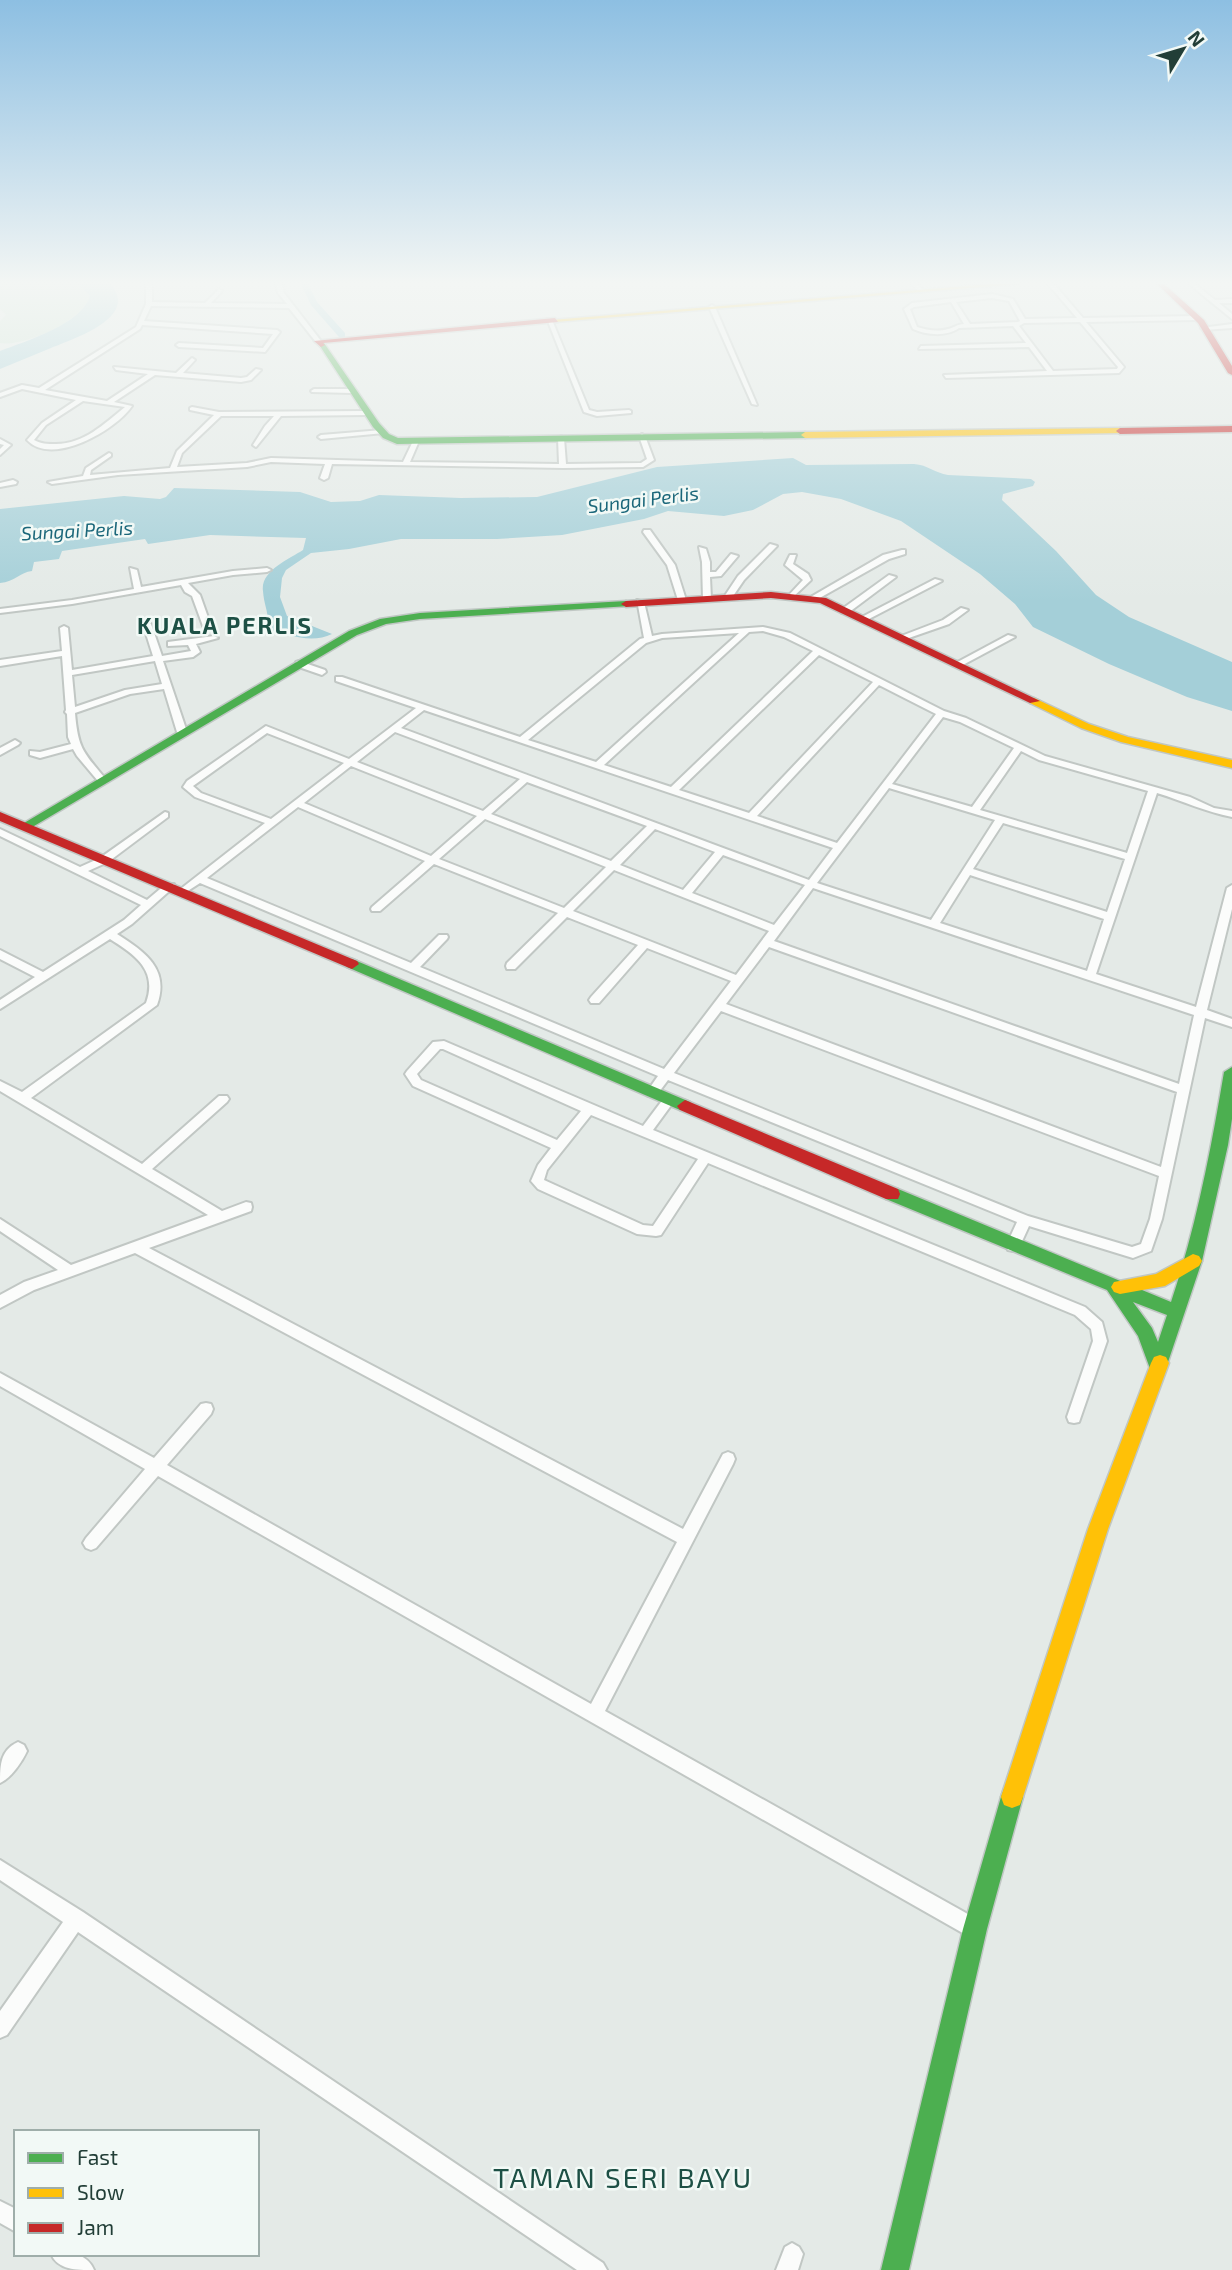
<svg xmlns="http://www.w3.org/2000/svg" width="1232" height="2270" font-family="'Exo 2',sans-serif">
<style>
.green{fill:#cde3d4}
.water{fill:#a4cfd8}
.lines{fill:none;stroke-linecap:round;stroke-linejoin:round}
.canal{fill:#a4cfd8;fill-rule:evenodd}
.street-casing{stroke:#c1c7c4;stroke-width:4}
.fast-casing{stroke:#c0c7c4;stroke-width:3}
.slow-casing{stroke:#c0c7c4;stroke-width:3}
.jam-casing{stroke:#c0c7c4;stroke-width:3}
.street{fill:#fbfcfb;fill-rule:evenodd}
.fast{fill:#4caf50;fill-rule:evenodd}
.slow{fill:#ffc107;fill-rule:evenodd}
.jam{fill:#c62828;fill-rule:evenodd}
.labels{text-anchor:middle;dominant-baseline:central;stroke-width:5;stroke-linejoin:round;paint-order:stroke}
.far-water-label{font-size:19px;font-style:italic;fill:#1b677a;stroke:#f2f9f6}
.far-district-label{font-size:23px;font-weight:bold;letter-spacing:2px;fill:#1d5045;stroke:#f2f9f6}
.near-neighbourhood-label{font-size:28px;letter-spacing:2px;fill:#1d5045;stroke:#f2f9f6}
</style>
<rect width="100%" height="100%" fill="#e4eae7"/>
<!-- green -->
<path class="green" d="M0 284H79L91 296C82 321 25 347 0 343V321L6 315 0 309Z"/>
<!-- water -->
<g class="water">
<path d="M79 284H110C141 317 73 339 51 348 34 355 17 362 0 369V351C26 341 82 324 90 296Z"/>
<path d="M793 458 806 465 914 464C928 465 935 473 948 475L1031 479 1035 482 1033 486 1003 494 1002 500 1056 551 1096 595 1129 617 1232 662V711L1187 697 1109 664 1033 627 1015 604 980 574 901 521 841 499 802 492 783 494 753 510 724 516 668 511 644 519 562 535 497 539H401L349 549 311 553 286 570 282 578 280 597 287 616 332 634C312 644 288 635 267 629 270 613 264 607 263 591 260 571 289 559 303 550L306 538 210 535 148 544 145 539 62 551 59 559 34 562 32 571C20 572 15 582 0 583V509L124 496 160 499 166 497 174 488 300 492 331 502 360 501 379 495 461 498 537 497 657 467Z"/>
</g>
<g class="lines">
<!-- canal -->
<path class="canal" d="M301 284H308L317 302 345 333V337H339L311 305Z"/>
<defs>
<g id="street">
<path d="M146 284H152V302L205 303 219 289 222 291 211 303 287 304 278 293 276 284H282L284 293 321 341 316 342 289 308 151 306 144 321 277 330 280 332 265 352 179 347 176 345 179 343 263 348 273 334 142 325 140 329 45 390 107 401 148 374 116 370 114 367 176 373 192 358 195 360 183 373 241 378 247 377 256 369 261 370 251 380 241 382 155 375 114 402 132 406C116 430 52 467 27 440L42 423 76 400 22 389 0 397V393L22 385 39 388 136 327 146 304ZM83 401 125 407C104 424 84 444 56 444 47 444 41 444 34 440L46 425Z"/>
<path d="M911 284H917L925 291 920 292Z"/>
<path d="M1048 284H1054L1083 318 1196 316 1199 318 1196 320 1086 322 1124 367 1119 373 946 378 944 375 1047 371 1029 347 919 349 921 346 1026 343 1013 326 959 328C947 337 926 335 913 329L904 309 912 303 992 294 1013 299 1025 319 1077 318ZM992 298 1009 301 1020 321 1018 322 970 324 956 302ZM951 302 964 324C957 324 954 328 948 329 938 332 926 330 917 327L910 309 914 307ZM1080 322 1118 367 1117 369 1053 371 1019 326 1024 323Z"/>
<path d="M1189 284H1195L1215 300 1232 299V303H1219L1232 314V319Z"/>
<path d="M712 305 715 307 757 405 752 404 709 307Z"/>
<path d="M547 319 552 320 589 410 597 412 629 410 631 411V413L597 416 584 412Z"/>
<path d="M1232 324V328L1204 330 1201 328Z"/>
<path d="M314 389H352L355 391 352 393 312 392 311 391Z"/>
<path d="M192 407 219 412 367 411 370 413 367 415 281 416 256 447 253 445 265 426 274 416H221L182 453 177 467 247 463 271 458 403 462 413 441 416 439 419 441 410 462 559 464 558 438 561 436 564 438 566 464 641 463 647 459 639 436 642 434 645 436 654 460 643 467 563 468 332 464 328 478 324 480 320 478 325 464 271 462 247 467 118 475 52 484 48 482 83 476 86 468 109 453 111 454V456L91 470 90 475 170 468 177 451 214 415 190 410V408Z"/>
<path d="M382 430 384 431V433L321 439 318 437 321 435Z"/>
<path d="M0 439 11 445 0 455V449L4 445 0 444Z"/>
<path d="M13 480 17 482 16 484 0 487V483Z"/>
<path d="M644 530H650L675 565 686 600 685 602 678 600 667 565 643 532Z"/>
<path d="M770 544 777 546 744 580 731 599H725L724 597 738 576Z"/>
<path d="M699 547 706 549 710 562V572H716L731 554 738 556 721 576 710 577 711 599 707 601 703 599 702 562Z"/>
<path d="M902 550H905V554L889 559 816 600 809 598 883 555Z"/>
<path d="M790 555H796L793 564 808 574 811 580 792 598 788 596 803 580 785 565Z"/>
<path d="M130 568 137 570 141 587 233 571 267 568 271 570 267 572 233 575 188 583 200 595 211 626 207 628 203 626 192 596 185 592 181 585 72 604 0 613V609L72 600 134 589Z"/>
<path d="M889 575 896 577 848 613H842V609Z"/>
<path d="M935 579 942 581 865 621 858 619Z"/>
<path d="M637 600 644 602 652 636 662 634 763 627 790 633 944 711 966 718 1045 756 1190 797 1214 808 1232 811V817C1206 812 1183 801 1157 793L1096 974 1196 1007 1227 888 1232 885V909L1207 1010 1232 1019V1027L1205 1018 1162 1219 1151 1251 1133 1258 1029 1226 1018 1250 1013 1251 1008 1250 1006 1246 1017 1222 668 1080 656 1096H648L646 1093 658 1076 200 883 183 894 178 891 265 823 195 797 183 787 187 781 266 726 349 759 416 708 336 681V677H342L520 737 640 639 644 638ZM763 631 784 637 813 651 671 787 604 765 749 632ZM739 633 596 762 528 740 646 643 662 638ZM819 655 873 682 749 813 679 790ZM879 685 936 714 837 843 757 816ZM424 710 833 848 809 880 401 728ZM943 717 960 722 1014 748 972 807 892 784ZM395 732 520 779 483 811 357 762ZM267 733 344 763 271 819 201 793 193 786ZM1021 751 1039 760 1148 791 1127 853 980 810ZM351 766 477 816 431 856 304 803ZM527 782 647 826 611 861 491 814ZM889 788 995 820 931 920 817 883ZM298 807 425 861 372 907 371 909 372 911H380L434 864 558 913 507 963 506 966 507 969H515L567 917 638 945 591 997 589 1000 591 1003H599L647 948 731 981 664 1069 420 967 447 939 448 937 447 935H439L411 963 207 878ZM485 819 606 867 564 908 439 859ZM1003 823 1125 859 1107 912 973 869ZM655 829 715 852 683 890 620 865ZM723 855 805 885 774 925 692 893ZM614 870 769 931 736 975 573 911ZM970 875 1104 919 1087 971 940 923ZM813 888 1194 1015 1179 1084 774 941ZM769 947 1177 1092 1161 1167 726 1004ZM721 1011 1159 1176 1150 1219 1141 1244 1132 1247 1028 1216 674 1073Z"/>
<path d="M961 608 968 610 949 624 903 640 896 638 943 620Z"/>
<path d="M144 622 151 624 162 656 191 651 188 645 168 646V642L214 636 218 638 196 644 200 652 193 657 163 661 187 732 185 734 182 735 177 732 164 689 130 694 75 713C78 747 82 751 104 777V781H98L77 756 73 749 40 758 30 755V751L40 752 71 744 68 737 67 714 65 712 66 710 62 656 0 666V660L62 651 60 628 64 626 68 628 72 670 153 656 143 624ZM155 661 162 684 125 690 75 707 72 675Z"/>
<path d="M1008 635 1015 637 959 667 952 665Z"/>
<path d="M299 661 325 670 326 672 322 675 296 666V662Z"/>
<path d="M15 740 20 743 18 745 0 755V748Z"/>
<path d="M165 812 168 813V817L108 862 88 871 147 900 166 884H174L175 886 132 924 117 934C145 952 170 969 157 1005L31 1098 142 1164 219 1096H227L229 1099 227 1102 152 1169 222 1211 246 1202 251 1203 252 1207 251 1211 149 1248 683 1529 723 1454 728 1452 733 1454 735 1459 733 1464 605 1711 982 1922 984 1929 982 1936 975 1938 968 1936 158 1476 96 1548 91 1550 86 1548 83 1543 86 1538 145 1469 0 1386V1373L154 1458 201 1404 206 1403 211 1404 213 1409 211 1414 167 1465 591 1704 677 1542 135 1253 34 1290 0 1308V1295L24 1282 58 1270 0 1231V1219L71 1265 208 1215 0 1091V1081L22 1092 146 1003C158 970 135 955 110 939L0 1009V1000L35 977 0 959V950L43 972 124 920 141 905 0 836V829L80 867 100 858Z"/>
<path d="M444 1041 643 1126 664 1098H672L674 1101 672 1104 653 1130 1085 1307 1102 1322 1107 1341 1079 1422 1074 1423 1069 1422 1067 1417 1093 1341 1091 1329 1075 1315 708 1163 661 1235 656 1236 637 1234 538 1189 531 1181 538 1165 551 1148 413 1086 405 1074 407 1071 433 1042ZM440 1049H443L581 1111 557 1140 421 1080 417 1074ZM591 1115 698 1159 653 1226 643 1225 544 1180 547 1170Z"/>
<path d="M18 1742 24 1745 27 1751C22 1762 11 1778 0 1783 0 1766 0 1750 18 1742Z"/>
<path d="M0 1860 83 1912 603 2263 607 2270H577L78 1932 7 2035 0 2038V2011L63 1922 0 1880Z"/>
<path d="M0 2201 16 2209V2232L0 2223Z"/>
<path d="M792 2243 799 2247 803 2254 798 2270H776L785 2247Z"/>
<path d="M51 2254C68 2254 86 2251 94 2270 76 2270 58 2270 51 2254Z"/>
</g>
<g id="fast">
<path d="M318 343H324L379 423 389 434 398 438 805 432 809 435 805 438 397 444 383 438 373 427Z"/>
<path d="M626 601 631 604 630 606 420 619 386 624 357 635 29 829 25 830 19 826 349 631 380 619 420 613Z"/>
<path d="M352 959 690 1102 693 1106 690 1110H680L347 967 345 964 347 961Z"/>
<path d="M1232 1067V1119L1228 1145 1202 1261 1164 1374 1158 1376 1152 1374 1138 1336 1107 1290 886 1199 884 1194 886 1189H898L1171 1302C1196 1227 1211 1150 1224 1072ZM1133 1302 1167 1315 1158 1342 1152 1328Z"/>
<path d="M1012 1786 1020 1789 1023 1797 987 1929 909 2270H881L963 1929 1001 1797 1004 1789Z"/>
</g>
<g id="slow">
<path d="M990 284H1018L555 322 551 320Z"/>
<path d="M1120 428 1124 431 1123 433 805 438 801 435 805 432Z"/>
<path d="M1034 698 1089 724 1128 737 1232 760V768L1121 742 1081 728 1030 703V699Z"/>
<path d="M1193 1254 1199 1256 1202 1261 1199 1266 1165 1286 1120 1294 1114 1292 1111 1287 1114 1282 1156 1274Z"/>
<path d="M1160 1355 1166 1357 1169 1363 1108 1529 1023 1797 1020 1805 1012 1808 1004 1805 1001 1797 1088 1529 1151 1363 1154 1357Z"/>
</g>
<g id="jam">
<path d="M1157 284H1164L1204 320 1232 366V375L1228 373 1198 323Z"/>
<path d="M555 318 558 322 323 343 325 345 321 347 314 341Z"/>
<path d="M1232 426V432L1120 434 1116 431 1120 428Z"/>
<path d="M771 592 826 598 1040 701 1030 703 820 603 771 598 626 607 621 604 626 601Z"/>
<path d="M0 812 357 961 359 964 352 969 347 967 0 821Z"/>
<path d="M685 1100 898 1189 900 1194 898 1199H886L680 1110 677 1106Z"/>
</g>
</defs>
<!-- street casing -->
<use href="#street" class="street-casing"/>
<!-- fast casing -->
<use href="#fast" class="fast-casing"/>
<!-- slow casing -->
<use href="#slow" class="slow-casing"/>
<!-- jam casing -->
<use href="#jam" class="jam-casing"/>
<!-- street -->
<use href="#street" class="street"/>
<!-- fast -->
<use href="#fast" class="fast"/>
<!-- slow -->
<use href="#slow" class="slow"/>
<!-- jam -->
<use href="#jam" class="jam"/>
</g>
<!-- sky -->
<linearGradient id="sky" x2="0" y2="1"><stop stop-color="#8dbfe2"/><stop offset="0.47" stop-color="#f3f6f4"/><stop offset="1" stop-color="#f3f6f4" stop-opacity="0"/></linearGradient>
<rect width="1232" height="602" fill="url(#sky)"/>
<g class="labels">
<!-- far-water labels -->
<g class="far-water-label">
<text transform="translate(643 499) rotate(-7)">Sungai Perlis</text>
<text transform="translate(77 530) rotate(-3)">Sungai Perlis</text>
</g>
<!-- far-district labels -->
<g class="far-district-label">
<text x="225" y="625">KUALA PERLIS</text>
</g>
<!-- near-neighbourhood labels -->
<g class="near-neighbourhood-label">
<text x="623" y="2177">TAMAN SERI BAYU</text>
</g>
</g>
<!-- legend -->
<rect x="14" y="2130" width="245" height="126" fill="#f2f9f6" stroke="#9faeaa" stroke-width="2"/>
<rect x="28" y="2153" width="35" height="10" fill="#4caf50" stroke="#9faeaa" stroke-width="2"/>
<text x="77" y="2165" font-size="21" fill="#223e37">Fast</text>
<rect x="28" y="2188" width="35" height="10" fill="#ffc107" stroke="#9faeaa" stroke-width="2"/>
<text x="77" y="2200" font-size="21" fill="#223e37">Slow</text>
<rect x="28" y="2223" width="35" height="10" fill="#c62828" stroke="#9faeaa" stroke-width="2"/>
<text x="77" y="2235" font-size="21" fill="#223e37">Jam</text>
<!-- north arrow -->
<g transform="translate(1183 49) rotate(52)" stroke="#f2f9f6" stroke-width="5" paint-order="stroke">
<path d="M0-5L12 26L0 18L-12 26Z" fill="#223e37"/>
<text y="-10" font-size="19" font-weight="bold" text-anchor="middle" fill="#223e37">N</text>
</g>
</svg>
